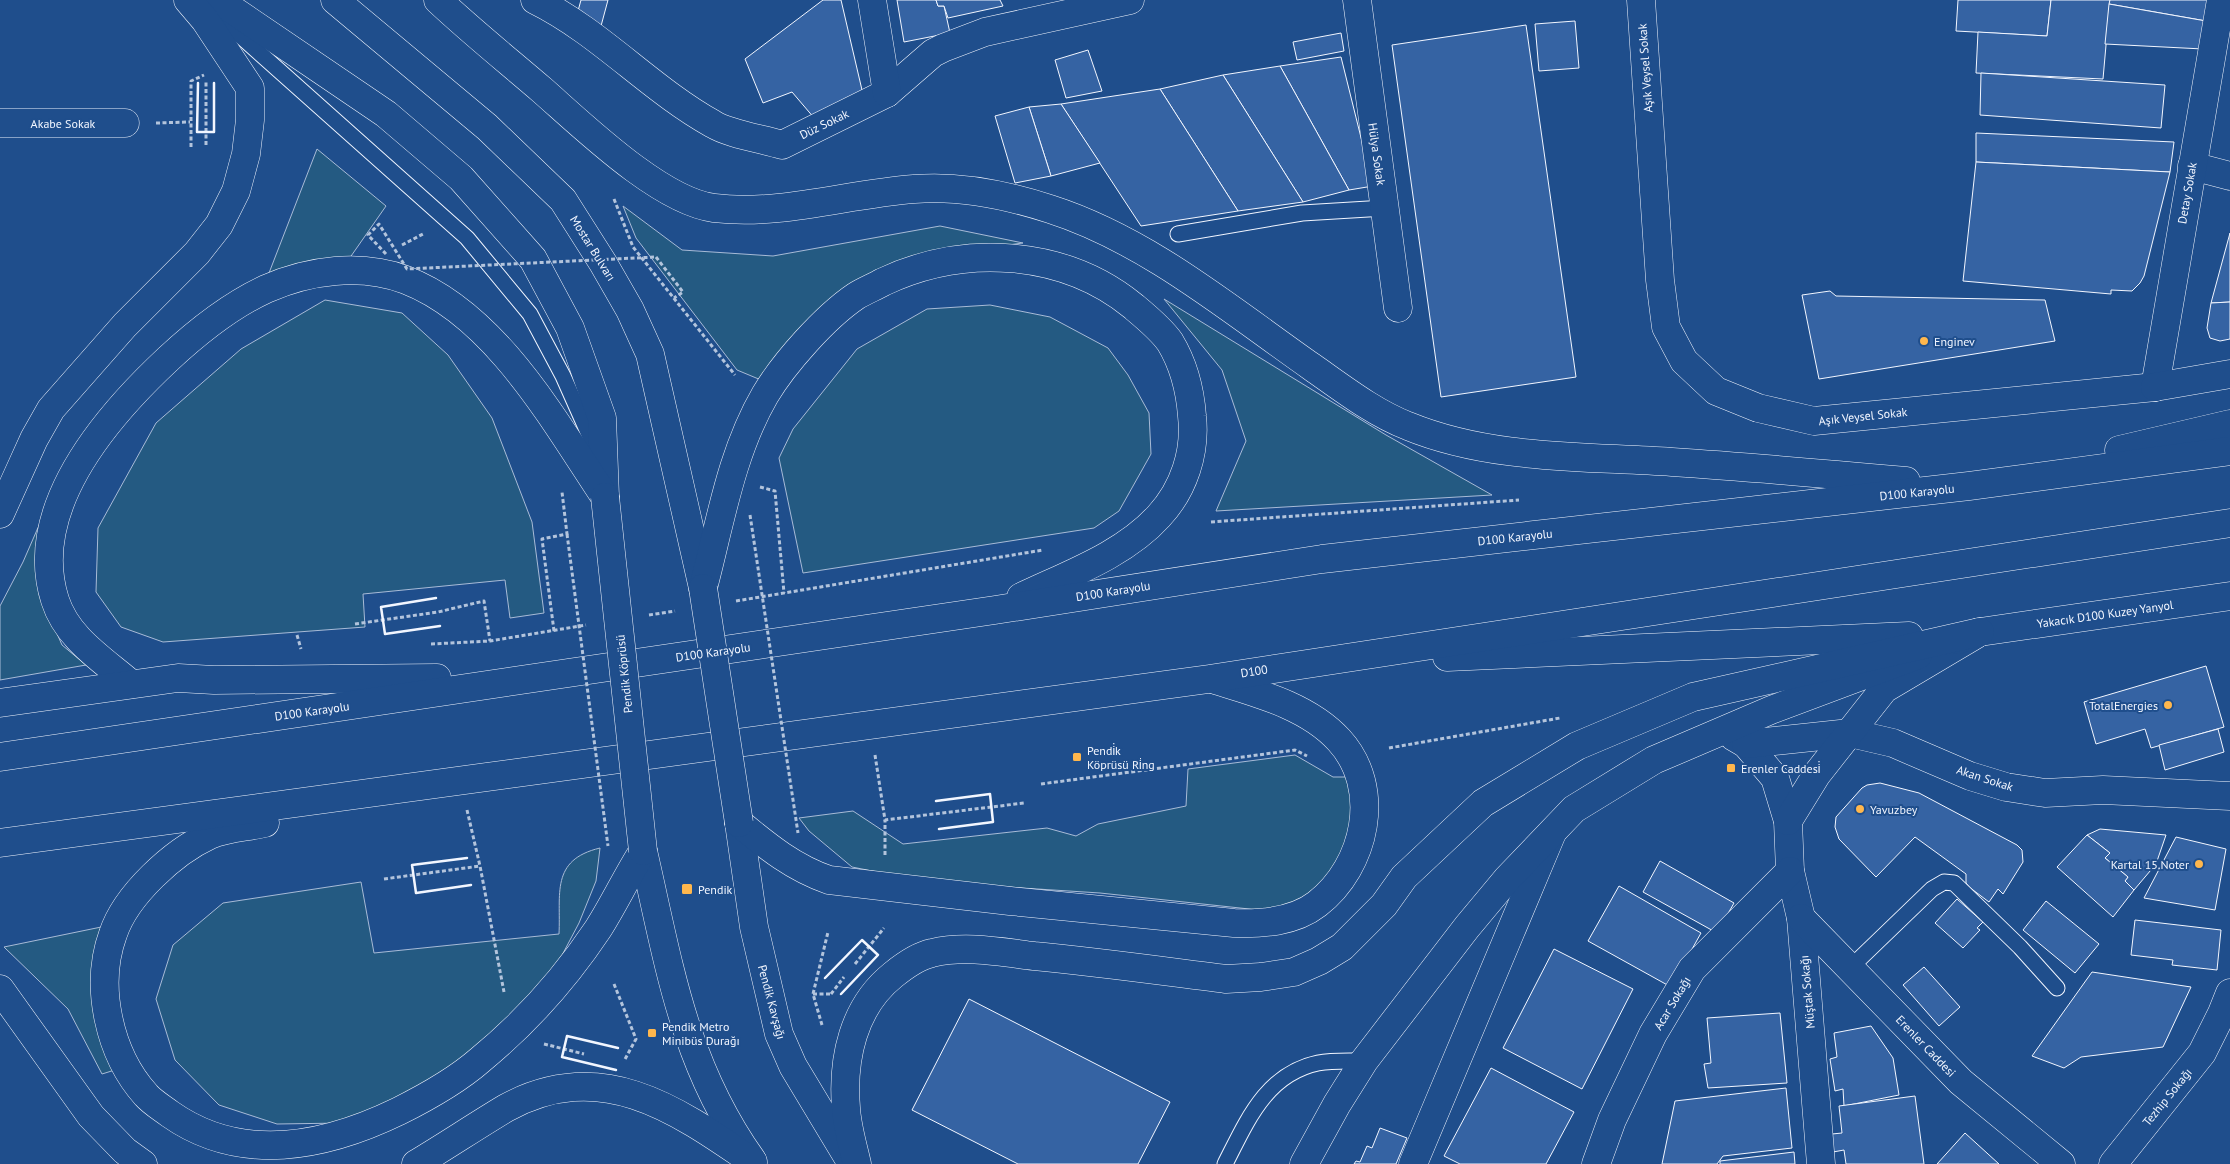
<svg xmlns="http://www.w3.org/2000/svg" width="2230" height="1164" font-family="'PT Sans',sans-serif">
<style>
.grass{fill:#245a82;stroke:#a8bbd7}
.building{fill:#3563a3;stroke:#f2f6ff}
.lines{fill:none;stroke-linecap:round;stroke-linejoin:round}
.service-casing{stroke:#f2f6ff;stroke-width:17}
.minor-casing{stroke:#f2f6ff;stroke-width:29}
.tertiary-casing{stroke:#f2f6ff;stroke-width:29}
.secondary-casing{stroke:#f2f6ff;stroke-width:29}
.primary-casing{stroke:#f2f6ff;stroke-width:29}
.trunk-casing{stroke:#f2f6ff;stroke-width:29}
.path{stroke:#b3c4dc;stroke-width:3;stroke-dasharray:4 2.5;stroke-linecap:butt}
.service{stroke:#1f4e8c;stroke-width:15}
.minor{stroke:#1f4e8c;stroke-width:28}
.tertiary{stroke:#1f4e8c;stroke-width:28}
.secondary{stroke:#1f4e8c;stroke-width:28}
.primary{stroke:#1f4e8c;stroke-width:28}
.trunk{stroke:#1f4e8c;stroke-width:28}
.primary-bridge-casing{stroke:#f2f6ff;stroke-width:29;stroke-linecap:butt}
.path-bridge{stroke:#b3c4dc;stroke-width:3;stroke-dasharray:4 2.5;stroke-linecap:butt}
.primary-bridge{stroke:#1f4e8c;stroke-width:28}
.wall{stroke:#f2f6ff;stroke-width:2.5}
.poi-dot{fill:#ffb74d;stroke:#1f4e8c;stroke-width:2}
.labels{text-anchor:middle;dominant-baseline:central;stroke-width:4;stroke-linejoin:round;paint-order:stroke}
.street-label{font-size:12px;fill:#f2f6ff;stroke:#1f4e8c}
.poi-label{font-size:12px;fill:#f2f6ff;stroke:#1f4e8c;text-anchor:start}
</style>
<rect width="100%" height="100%" fill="#1f4e8c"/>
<!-- grass -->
<g class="grass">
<path d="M317 149 386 206 349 259 269 273Z"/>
<path d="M623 206 682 250 773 256 940 226 1023 243 907 258 761 380 737 370 636 238Z"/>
<path d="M1164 299 1386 435 1492 495 1216 511 1246 441 1222 370Z"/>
<path d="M325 300 402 313 448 355 492 418 532 522 544 613 510 618 505 580 363 594 365 627 163 642 121 627 96 592 98 528 156 423 241 349Z"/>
<path d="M990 305 1050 317 1108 348 1128 375 1149 413 1151 454 1119 511 1094 528 803 573 779 458 793 429 857 349 927 309Z"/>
<path d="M47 507 51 620 62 645 86 665 0 680V606L23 562Z"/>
<path d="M1295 755 1333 777H1353L1360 823 1341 871 1302 901 1268 911 1100 893 928 882 852 867 809 831 799 818 853 811 903 844 1047 828 1076 836 1098 824 1186 806 1188 769Z"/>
<path d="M600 848 596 881 579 923 560 959 506 1024 422 1091 344 1123 277 1124 219 1105 175 1060 156 999 173 945 223 903 361 882 374 953 559 934C561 894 550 860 600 848Z"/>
<path d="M111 925 118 1069 102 1074 68 1009 4 947Z"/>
</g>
<!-- building -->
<g class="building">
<path d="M581 0H608L601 26 578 11Z"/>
<path d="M823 0H841L862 90 815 119 792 92 763 103 745 59Z"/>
<path d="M897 0H936L938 6H944L950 33 904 42Z"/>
<path d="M936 0H1000L1003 6 948 18 944 6H938Z"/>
<path d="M1958 0H2051L2047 36 1956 31Z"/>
<path d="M2051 0H2110L2103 79 1976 73 1978 32 2047 36Z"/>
<path d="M2110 0H2216L2212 22 2109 4Z"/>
<path d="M2109 4 2206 21 2203 49 2105 44Z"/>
<path d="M1575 21 1579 68 1539 71 1535 24Z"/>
<path d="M1526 25 1576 377 1441 397 1392 45Z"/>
<path d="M1341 33 1344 51 1297 60 1293 42Z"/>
<path d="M1088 50 1102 91 1066 98 1055 60Z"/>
<path d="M1341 57 1373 186 1349 190 1280 66Z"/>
<path d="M1280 66 1349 190 1303 202 1223 75Z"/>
<path d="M1981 73 2165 85 2161 128 1980 115Z"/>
<path d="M1223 75 1303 202 1238 211 1160 89Z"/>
<path d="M1160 89 1238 211 1141 226 1061 104Z"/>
<path d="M1061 104 1100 163 1051 176 1029 107Z"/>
<path d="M1029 107 1051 176 1015 183 995 116Z"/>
<path d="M1976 133 2174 142 2170 172 1976 162Z"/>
<path d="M1976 162 2170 172 2144 276 2140 283 2132 291 2111 290V294L1963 281Z"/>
<path d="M2230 233V302L2211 303Z"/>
<path d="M1830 291 1836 296 2045 300 2055 341 1819 379 1802 295Z"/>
<path d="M2230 302V339L2220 341 2210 338 2207 328 2211 303Z"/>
<path d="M2206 666 2224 727 2151 748 2145 729 2096 744 2084 702Z"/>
<path d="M2218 729 2224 752 2165 770 2159 745Z"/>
<path d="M1880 783 1919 793 2017 845 2022 850 2023 862 2003 894 1998 889 1989 902 1969 887 1966 883V874L1915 837 1876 877 1839 839 1835 827 1836 817 1862 788 1867 785Z"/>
<path d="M2100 829 2166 835 2156 864 2134 890 2125 881 2128 877 2105 858 2110 853 2087 835Z"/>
<path d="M2087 835 2110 853 2105 858 2128 877 2125 881 2134 890 2113 917 2057 867Z"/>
<path d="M2176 837 2226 849 2215 910 2144 898Z"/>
<path d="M1660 861 1734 903 1717 933 1643 892Z"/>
<path d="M1619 886 1701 933 1671 987 1588 941Z"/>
<path d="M1957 899 1983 922 1977 928 1980 930 1963 948 1935 923Z"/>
<path d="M2046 901 2099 944 2075 973 2023 930Z"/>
<path d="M2135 920 2221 930 2217 970 2172 965 2173 960 2131 955Z"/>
<path d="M1554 949 1633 989 1582 1089 1503 1048Z"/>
<path d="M1924 967 1960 1007 1939 1026 1903 985Z"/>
<path d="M2092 972 2191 987 2163 1047 2081 1057 2064 1068 2032 1056Z"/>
<path d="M969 999 1170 1102 1138 1164H1018L912 1110Z"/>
<path d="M1780 1013 1787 1083 1708 1088 1704 1064 1711 1063 1707 1018Z"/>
<path d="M1871 1026 1893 1058 1899 1095 1844 1106 1843 1089 1835 1091 1830 1059 1837 1057 1834 1033Z"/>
<path d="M1491 1068 1574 1112 1546 1164H1460L1444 1156Z"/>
<path d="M1786 1088 1792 1148 1723 1156 1717 1164H1662L1675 1101Z"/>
<path d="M1915 1096 1924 1164H1846L1844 1150 1833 1152 1832 1134 1842 1133 1839 1106Z"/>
<path d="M1380 1128 1407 1138 1396 1164H1354L1356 1161 1360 1162 1367 1146 1372 1148Z"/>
<path d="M1965 1133 1999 1164H1937Z"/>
<path d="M1794 1152 1795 1164H1720V1161Z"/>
</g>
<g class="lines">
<defs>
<g id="service">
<path d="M209 8 467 238 530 314 563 376 591 439 595 455"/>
<path d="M1178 234 1302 213 1385 208"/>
<path d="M1850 968 1932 889 1944 882 1954 883 2020 947 2057 988"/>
<path d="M1225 1164C1247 1121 1266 1074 1318 1063 1333 1060 1349 1061 1364 1061"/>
</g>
<g id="minor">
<path d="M535 0C600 32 650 89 713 124 729 134 763 139 782 145L887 93 933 53 943 48 985 32 1130 0"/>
<path d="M872 0 887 93"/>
<path d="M1357 0 1398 308"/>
<path d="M0 123H125"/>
<path d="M2192 166 2230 176"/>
<path d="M2155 387 2221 0"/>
<path d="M1734 737 1746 744 1775 778 1788 821 1790 871 1801 918 1821 1164"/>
<path d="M1746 744 1850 733 1893 743 1970 776 2006 787 2045 793 2103 790 2230 796"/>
<path d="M1788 821 1817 774 1884 689 1975 635"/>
<path d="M1801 918 1961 1082 2061 1164"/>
<path d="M1413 1164 1552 833"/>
<path d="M1596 1164 1612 1120 1653 1034 1692 969 1790 871"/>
<path d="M2113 1164 2202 1053 2222 1013 2230 993"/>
</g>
<path id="tertiary" d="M1641 0 1660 280 1666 327 1684 361 1716 391 1758 408 1814 421 2155 387"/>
<g id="secondary">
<path d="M2155 387 2230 374"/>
<path d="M1958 640 1980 632 2230 596"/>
<path d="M1304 1164 1337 1104 1364 1061 1467 927 1507 879 1574 809 1654 760 1771 710 1918 655"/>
</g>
<g id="primary">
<path d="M218 0 386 114 461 178 533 259 570 328 602 418 605 497"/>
<path d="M335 0 487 127 563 200 603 263 630 310 650 354 703 588"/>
<path d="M739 823 754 927 779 1034 793 1066 852 1164"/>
<path d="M643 851C669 964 683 1063 752 1160"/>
</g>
<g id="trunk">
<path d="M438 0C471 31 507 60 542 90 583 126 660 201 714 208 781 216 847 194 914 189 960 185 1007 195 1050 209 1147 240 1229 309 1312 367 1342 388 1374 413 1408 426 1491 460 1584 456 1672 462 1750 467 1828 474 1906 481"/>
<path d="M2119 450 2230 424"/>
<path d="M0 514 34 439 51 409 125 325 197 253 219 225 236 191 246 154 250 120V88L205 20 188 0"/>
<path d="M703 588C720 524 731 453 765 395 784 363 825 317 856 296 864 291 874 287 883 282 963 244 1063 249 1133 306 1145 316 1161 329 1170 342 1184 365 1190 389 1192 416 1196 452 1184 489 1159 516 1124 555 1067 575 1021 597"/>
<path d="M1447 657 1909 636"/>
<path d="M131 684C102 659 67 638 55 600 26 509 107 416 168 359 197 332 229 306 266 289 309 270 361 263 406 280 496 315 554 421 605 497"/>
<path d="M0 703 178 678 214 680 437 678"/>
<path d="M0 757 995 610 1322 559 1969 486 2230 451"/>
<path d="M265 823C248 827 226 828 210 835 173 852 126 895 113 934 94 986 109 1054 146 1095 152 1102 162 1108 170 1114 241 1164 325 1147 399 1111 427 1097 456 1081 480 1060 525 1023 566 977 598 929 614 904 627 876 643 851"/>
<path d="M739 823C768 847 794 868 829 880L1010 901 1234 923C1262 924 1294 922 1317 904 1366 866 1383 788 1339 740 1308 706 1257 693 1215 680"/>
<path d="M0 843 1209 679 2230 523"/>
<path d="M0 989 91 1116 125 1151 143 1164"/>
<path d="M416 1164C446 1146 476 1126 506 1108 601 1056 676 1109 753 1162"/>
<path d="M857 1164C853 1146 847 1127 846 1108 842 1059 853 1007 893 975 904 966 918 956 932 953 965 945 1001 952 1034 956 1098 962 1162 971 1226 979L1261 977 1294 972 1319 961 1342 947 1384 905 1404 877 1483 803 1577 746 1693 697 1980 632"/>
</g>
</defs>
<!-- service casing -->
<use href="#service" class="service-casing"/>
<!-- minor casing -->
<use href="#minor" class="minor-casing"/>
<!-- tertiary casing -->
<use href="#tertiary" class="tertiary-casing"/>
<!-- secondary casing -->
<use href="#secondary" class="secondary-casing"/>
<!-- primary casing -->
<use href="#primary" class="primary-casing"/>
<!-- trunk casing -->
<use href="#trunk" class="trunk-casing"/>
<!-- path -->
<g class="path">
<path d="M156 123 190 122"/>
<path d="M206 145V82"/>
<path d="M191 147V81L204 75"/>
<path d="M614 199 633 247 735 375"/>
<path d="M402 245 423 234"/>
<path d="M656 257 683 292 674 298"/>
<path d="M760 487 775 491 784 593"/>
<path d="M1211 522 1519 500"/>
<path d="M736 601 1043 550"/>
<path d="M649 615 675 611"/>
<path d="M355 624 438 612 484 601 490 641"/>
<path d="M554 631 542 539 567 534 562 492"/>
<path d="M297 635 301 649"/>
<path d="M431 644 490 641 586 625"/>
<path d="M1389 748 1560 718"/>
<path d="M875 755 885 820 1024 803"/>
<path d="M1041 784 1295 750 1307 756"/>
<path d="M467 810 480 866 504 992"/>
<path d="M885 855V820"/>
<path d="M384 879 480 866"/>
<path d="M855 964 884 928"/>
<path d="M614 984 636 1039 624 1061"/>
<path d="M813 994H830"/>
<path d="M831 994 844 977"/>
<path d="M822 1025 813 994 828 932"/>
<path d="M544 1044 584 1054"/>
</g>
<!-- service -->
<use href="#service" class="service"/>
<!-- minor -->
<use href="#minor" class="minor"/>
<!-- tertiary -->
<use href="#tertiary" class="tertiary"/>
<!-- secondary -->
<use href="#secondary" class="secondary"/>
<!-- primary -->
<use href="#primary" class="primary"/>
<!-- trunk -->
<use href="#trunk" class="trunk"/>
<defs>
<g id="primary-bridge">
<path d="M605 497 643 851"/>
<path d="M703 588 739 823"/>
</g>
</defs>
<!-- primary-bridge casing -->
<use href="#primary-bridge" class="primary-bridge-casing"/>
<!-- path-bridge -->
<g class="path-bridge">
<path d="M386 254 368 235 379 224 407 269 656 257"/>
<path d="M750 515 798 833"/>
<path d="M567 534 608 846"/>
</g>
<!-- primary-bridge -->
<use href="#primary-bridge" class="primary-bridge"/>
<!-- wall -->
<g class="wall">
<path d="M198 83 197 132H214V83"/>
<path d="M436 598 381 607 385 634 440 626"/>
<path d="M936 801 990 794 993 822 939 829"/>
<path d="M467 858 412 865 416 893 471 885"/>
<path d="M825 978 862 940 878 955 841 994"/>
<path d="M616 1070 562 1057 567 1036 618 1048"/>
</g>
</g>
<!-- markers -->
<g class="poi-dot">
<circle cx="1924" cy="341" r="5"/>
<circle cx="2168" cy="705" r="5"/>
<rect x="1072" y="752" width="10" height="10" rx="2.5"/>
<rect x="1726" y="763" width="10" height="10" rx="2.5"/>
<circle cx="1860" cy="809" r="5"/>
<circle cx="2199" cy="864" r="5"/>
<rect x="681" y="883" width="12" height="12" rx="2.5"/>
<rect x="647" y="1028" width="10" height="10" rx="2.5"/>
</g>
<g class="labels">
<!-- street labels -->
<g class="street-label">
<text transform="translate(1645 68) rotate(-94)">Aşık Veysel Sokak</text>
<text x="63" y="123">Akabe Sokak</text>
<text transform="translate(824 124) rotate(-26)">Düz Sokak</text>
<text transform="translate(1377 154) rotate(82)">Hülya Sokak</text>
<text transform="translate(2187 193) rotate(-80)">Detay Sokak</text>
<text transform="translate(593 248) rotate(58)">Mostar Bulvarı</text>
<text transform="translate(1863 416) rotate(-6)">Aşık Veysel Sokak</text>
<text transform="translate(1917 492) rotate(-6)">D100 Karayolu</text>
<text transform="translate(1515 537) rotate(-6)">D100 Karayolu</text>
<text transform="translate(1113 591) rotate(-9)">D100 Karayolu</text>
<text transform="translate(2105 614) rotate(-8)">Yakacık D100 Kuzey Yanyol</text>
<text transform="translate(713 652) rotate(-8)">D100 Karayolu</text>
<text transform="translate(1254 671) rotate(-9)">D100</text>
<text transform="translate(624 674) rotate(-96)">Pendik Köprüsü</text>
<text transform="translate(312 711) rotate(-8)">D100 Karayolu</text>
<text transform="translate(1985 778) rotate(18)">Akan Sokak</text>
<text transform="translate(1807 992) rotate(-95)">Müştak Sokağı</text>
<text transform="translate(772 1002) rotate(75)">Pendik Kavşağı</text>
<text transform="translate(1672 1003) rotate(-59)">Acar Sokağı</text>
<text transform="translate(1926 1046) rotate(46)">Erenler Caddesi</text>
<text transform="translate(2167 1097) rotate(-51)">Tezhip Sokağı</text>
</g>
<!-- poi labels -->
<g class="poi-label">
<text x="1934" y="341">Enginev</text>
<text x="2158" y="705" text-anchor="end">TotalEnergies</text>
<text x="1087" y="750">Pendi̇k<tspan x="1087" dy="14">Köprüsü Ri̇ng</tspan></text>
<text x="1741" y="768">Erenler Caddesi̇</text>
<text x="1870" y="809">Yavuzbey</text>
<text x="2189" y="864" text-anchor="end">Kartal 15.Noter</text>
<text x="698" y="889">Pendik</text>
<text x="662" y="1026">Pendik Metro<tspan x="662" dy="14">Minibüs Durağı</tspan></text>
</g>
</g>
</svg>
